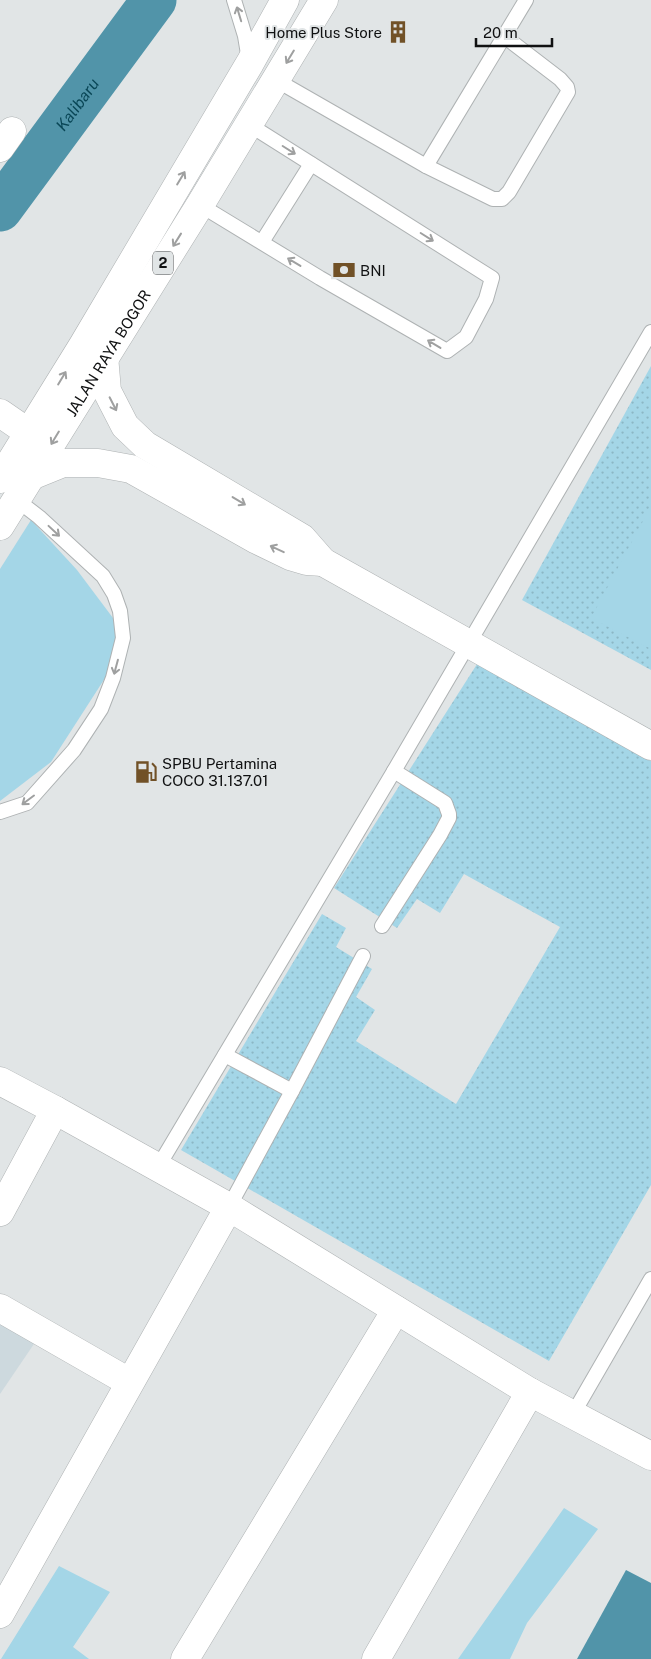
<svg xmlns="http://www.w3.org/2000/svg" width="651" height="1659" font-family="'Public Sans',sans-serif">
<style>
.built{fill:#cdd9de}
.grass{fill:url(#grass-dots)}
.garden{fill:#a4d6e7}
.water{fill:#5194a9}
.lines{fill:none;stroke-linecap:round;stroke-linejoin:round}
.river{stroke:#5194a9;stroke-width:45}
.lane-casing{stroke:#aeb2b3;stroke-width:16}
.street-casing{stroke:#aeb2b3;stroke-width:29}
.highway-casing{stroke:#aeb2b3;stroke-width:29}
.lane{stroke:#fff;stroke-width:14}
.street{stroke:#fff;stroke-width:28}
.highway{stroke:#fff;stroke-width:28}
.oneway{stroke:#9fa0a0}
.labels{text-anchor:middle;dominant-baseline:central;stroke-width:4;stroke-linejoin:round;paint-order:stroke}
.shield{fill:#e1e5e6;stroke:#4f5152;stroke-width:1}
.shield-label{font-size:14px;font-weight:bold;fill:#101112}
.poi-label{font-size:15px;fill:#101112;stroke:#e1e5e6;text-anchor:start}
.street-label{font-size:15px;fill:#101112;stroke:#e1e5e6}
.water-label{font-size:16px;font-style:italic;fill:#094656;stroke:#e1e5e6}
</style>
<defs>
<pattern id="grass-dots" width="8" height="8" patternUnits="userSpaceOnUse" patternTransform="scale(1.25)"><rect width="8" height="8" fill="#a4d6e7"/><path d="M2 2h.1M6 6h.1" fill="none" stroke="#8cb7c5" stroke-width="1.8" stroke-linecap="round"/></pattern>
</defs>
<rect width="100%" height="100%" fill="#e1e5e6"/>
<!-- built -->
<path class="built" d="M0 1307 38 1338 0 1394Z"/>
<!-- grass -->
<g class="grass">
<path d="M651 366V670L522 600Z"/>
<path d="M479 661 651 761V1185L549 1361 181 1150 322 914 346 928 336 947 372 969 356 997 375 1010 356 1041 456 1104 560 927 464 874 440 913 417 899 397 928 334 888Z"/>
</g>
<!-- garden -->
<g class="garden">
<path d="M651 506V649L591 618Z"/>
<path d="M31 520 77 570 122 630 107 675 51 762 0 801V569Z"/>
<path d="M564 1508 598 1529 527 1623 510 1659H458Z"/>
<path d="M59 1566 110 1592 73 1647 89 1659H1Z"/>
</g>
<!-- water -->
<path class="water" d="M626 1570 651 1583V1659H577Z"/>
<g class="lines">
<!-- river -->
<path class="river" id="s1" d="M0 209 154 0"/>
<defs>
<g id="lane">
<path d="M234 0 245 36 249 60"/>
<path d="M276 80 426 166 493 199H502L509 192 568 92 567 87 560 79 504 36"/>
<path d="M426 166 526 0"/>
<path d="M200 205 320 278 447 351 466 337 486 299 492 278 248 124"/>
<path d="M262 242 311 164"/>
<path d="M0 812 27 803 74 750 101 709 113 678 123 638 120 611 114 594 103 576 39 517 17 500"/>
<path d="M382 926 440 835 449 818V814L445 803 394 771"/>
<path d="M225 1055 292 1091 229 1207"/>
<path d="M292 1091 363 956"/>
<path d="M158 1167 394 771 651 332"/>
<path d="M573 1414 651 1279"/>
</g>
<g id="street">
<path d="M0 148 12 131"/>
<path d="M104 356 107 391 125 426 145 445 302 538 323 562 651 746"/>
<path d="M0 413 29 433"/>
<path d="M31 476 63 463H98L131 469 257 540 290 556 307 561 323 562"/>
<path d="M0 1081 55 1110 0 1212"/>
<path d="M55 1110 229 1207 530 1392 651 1456"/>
<path d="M0 1308 129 1382"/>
<path d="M0 1614 229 1207"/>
<path d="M185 1659 396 1310"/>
<path d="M376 1659 530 1392"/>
</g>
<g id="highway">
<path d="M0 479 83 345 250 63 285 0"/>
<path id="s2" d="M0 526 200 205 324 0"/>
</g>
</defs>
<!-- lane casing -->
<use href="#lane" class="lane-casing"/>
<!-- street casing -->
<use href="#street" class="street-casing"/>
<!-- highway casing -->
<use href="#highway" class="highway-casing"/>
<!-- lane -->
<use href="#lane" class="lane"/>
<!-- street -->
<use href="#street" class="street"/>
<!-- highway -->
<use href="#highway" class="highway"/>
</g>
<!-- one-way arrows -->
<defs><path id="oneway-shaft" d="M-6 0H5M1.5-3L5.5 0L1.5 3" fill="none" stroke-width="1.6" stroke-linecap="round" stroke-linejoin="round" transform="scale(1.25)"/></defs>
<g class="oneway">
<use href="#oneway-shaft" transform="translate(239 14) rotate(-107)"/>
<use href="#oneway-shaft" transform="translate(290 57) rotate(121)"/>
<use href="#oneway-shaft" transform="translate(289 150) rotate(32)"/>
<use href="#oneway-shaft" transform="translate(181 178) rotate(-59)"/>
<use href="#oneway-shaft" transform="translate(427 237) rotate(32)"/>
<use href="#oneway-shaft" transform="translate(177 240) rotate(122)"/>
<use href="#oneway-shaft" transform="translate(294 262) rotate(-149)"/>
<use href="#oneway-shaft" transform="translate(434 344) rotate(-149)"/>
<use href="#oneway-shaft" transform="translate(62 378) rotate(-59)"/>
<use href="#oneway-shaft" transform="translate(113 404) rotate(63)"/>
<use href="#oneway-shaft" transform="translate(55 438) rotate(121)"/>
<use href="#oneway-shaft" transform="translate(239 501) rotate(31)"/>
<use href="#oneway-shaft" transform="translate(54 531) rotate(43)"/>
<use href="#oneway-shaft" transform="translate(277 549) rotate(-155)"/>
<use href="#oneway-shaft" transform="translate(116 667) rotate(105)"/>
<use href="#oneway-shaft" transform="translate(28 800) rotate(143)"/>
</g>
<!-- icons -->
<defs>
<symbol id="building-bare" viewBox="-9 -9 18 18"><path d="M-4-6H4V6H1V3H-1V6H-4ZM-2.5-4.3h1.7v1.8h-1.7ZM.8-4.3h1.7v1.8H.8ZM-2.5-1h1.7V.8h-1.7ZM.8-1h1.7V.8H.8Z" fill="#715127" stroke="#e1e5e6" stroke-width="2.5" paint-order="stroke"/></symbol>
<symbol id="bank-bare" viewBox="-9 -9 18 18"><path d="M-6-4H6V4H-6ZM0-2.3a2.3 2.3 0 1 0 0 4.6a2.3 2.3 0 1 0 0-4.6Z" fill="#715127" stroke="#e1e5e6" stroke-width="2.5" paint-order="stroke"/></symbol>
<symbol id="fuel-bare" viewBox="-9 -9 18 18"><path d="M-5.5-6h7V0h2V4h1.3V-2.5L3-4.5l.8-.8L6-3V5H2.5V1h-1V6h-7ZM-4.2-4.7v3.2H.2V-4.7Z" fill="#715127" stroke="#e1e5e6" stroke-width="2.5" paint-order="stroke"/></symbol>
</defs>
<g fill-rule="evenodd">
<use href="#building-bare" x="382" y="16" width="32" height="32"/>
<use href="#bank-bare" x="328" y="254" width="32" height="32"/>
<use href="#fuel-bare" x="130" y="756" width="32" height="32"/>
</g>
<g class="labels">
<!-- shield labels -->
<rect class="shield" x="153" y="251.5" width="20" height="23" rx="4"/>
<g class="shield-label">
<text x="163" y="263">2</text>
</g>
<!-- poi labels -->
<g class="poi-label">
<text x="382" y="32" text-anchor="end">Home Plus Store</text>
<text x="360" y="270">BNI</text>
<text x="162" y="763">SPBU Pertamina<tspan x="162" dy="17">COCO 31.137.01</tspan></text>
</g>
<!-- street labels -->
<g class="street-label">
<text stroke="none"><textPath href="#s2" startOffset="204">JALAN RAYA BOGOR</textPath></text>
</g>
<!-- water labels -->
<g class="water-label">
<text stroke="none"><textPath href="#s1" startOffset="130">Kalibaru</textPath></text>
</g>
</g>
<!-- scale -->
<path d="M476 38v8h76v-8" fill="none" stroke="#101112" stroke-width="2.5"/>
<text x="483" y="38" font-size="15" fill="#101112" stroke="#e1e5e6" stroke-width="4" paint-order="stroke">20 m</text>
</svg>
